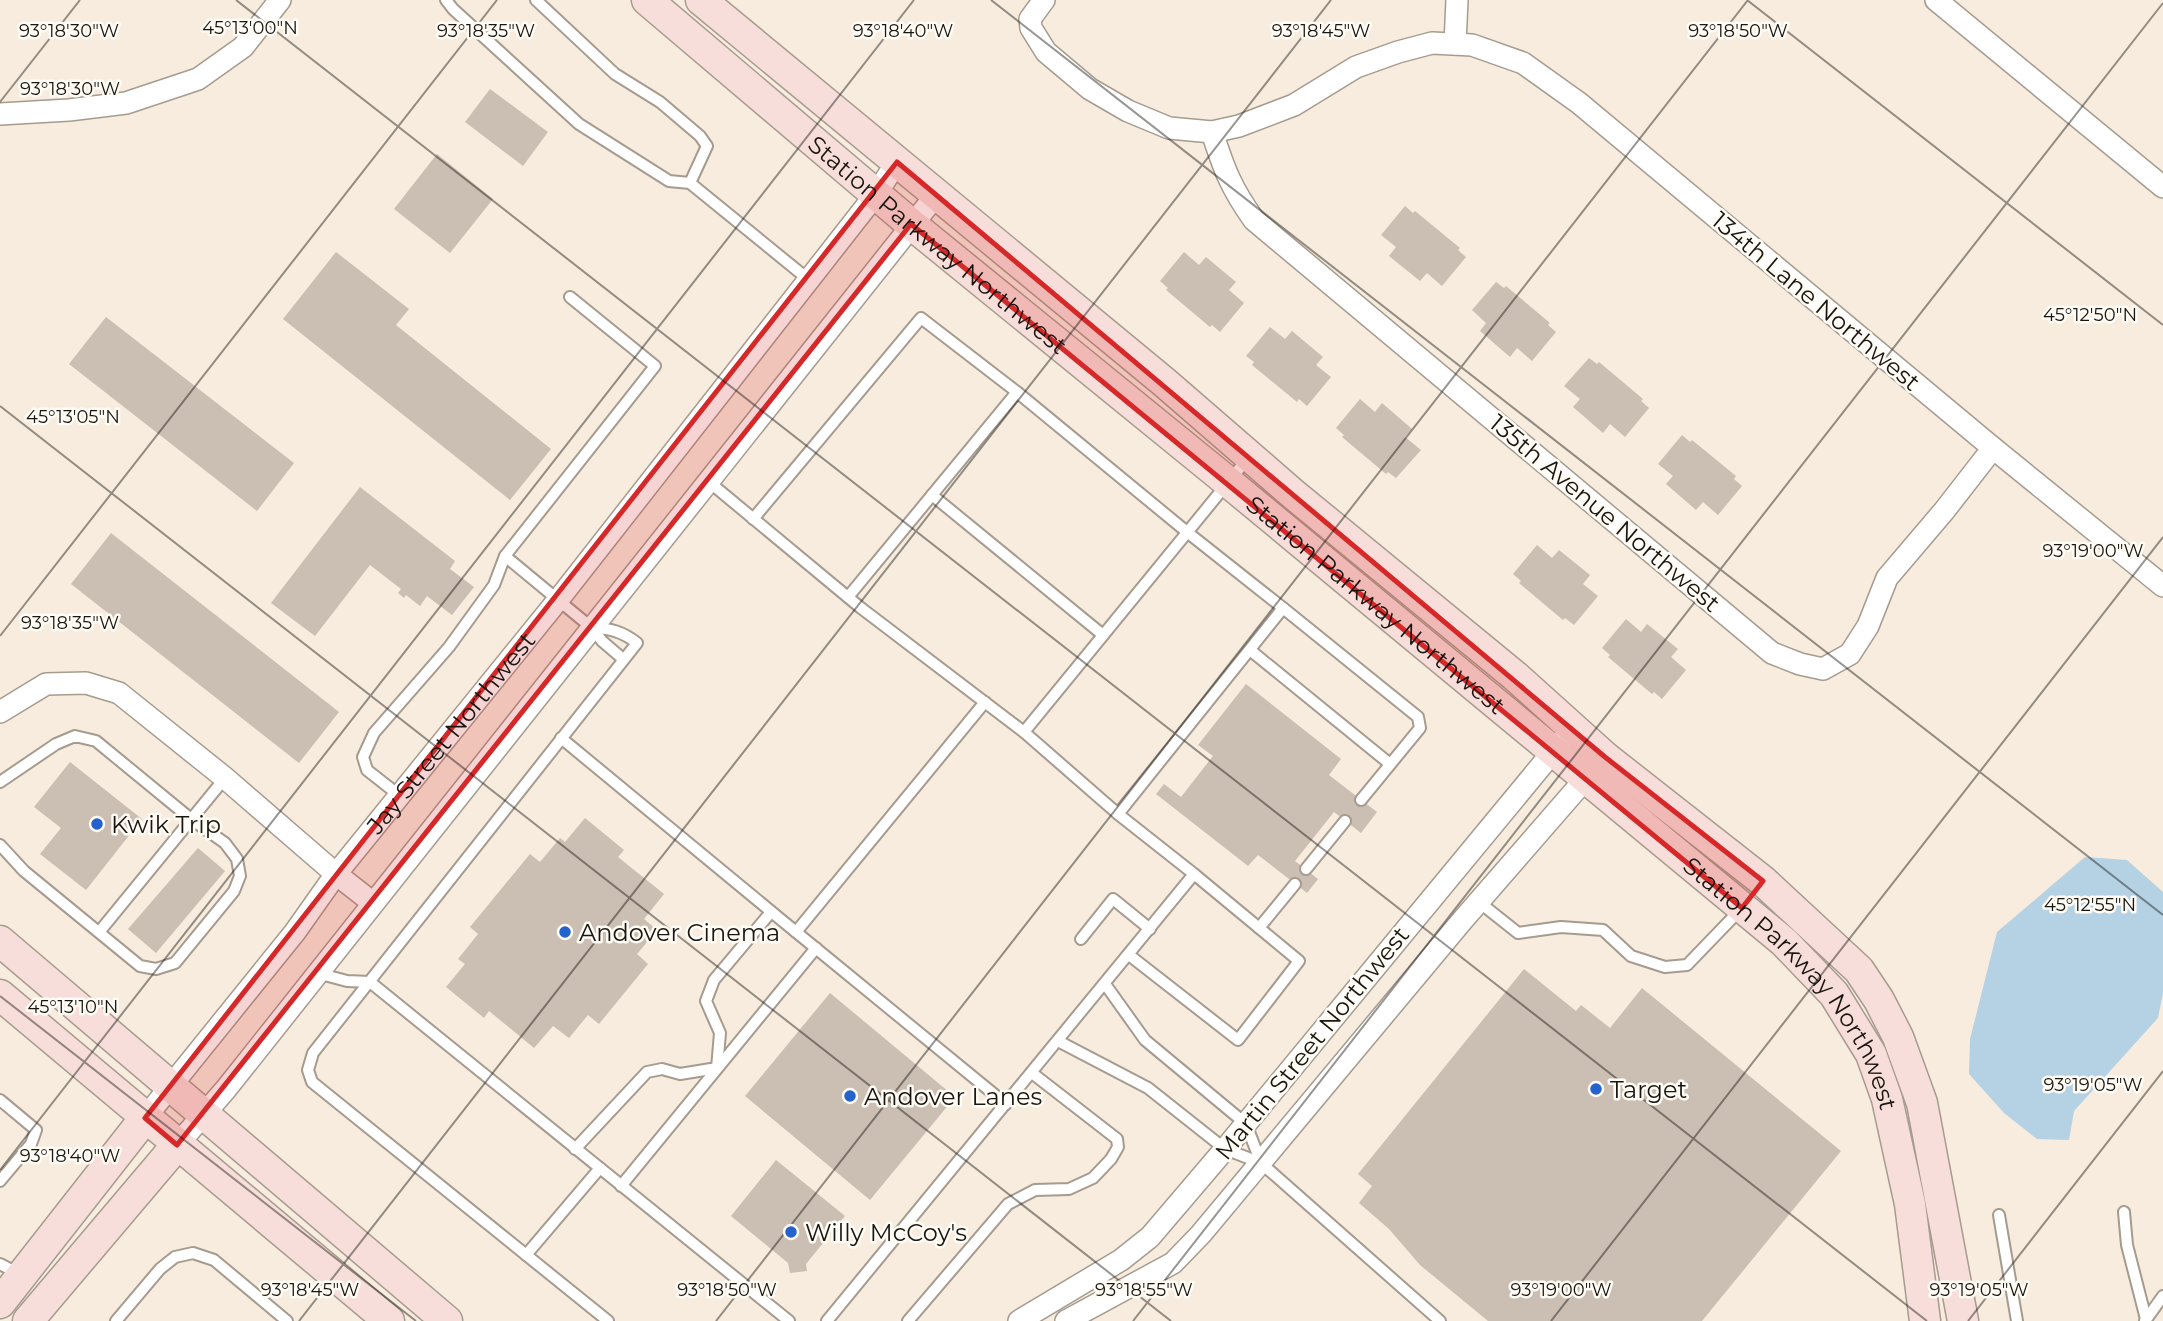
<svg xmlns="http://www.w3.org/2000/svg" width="2163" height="1321" font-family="Montserrat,sans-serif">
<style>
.water{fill:#b5d2e5}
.building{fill:#cbbeb2}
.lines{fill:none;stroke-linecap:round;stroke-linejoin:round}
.lane-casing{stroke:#a59b8e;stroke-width:14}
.street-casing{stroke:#a59b8e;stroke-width:24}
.secondary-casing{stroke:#a59b8e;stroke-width:33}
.lane{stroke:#fff;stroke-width:10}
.street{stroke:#fff;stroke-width:21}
.secondary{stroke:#f8deda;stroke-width:30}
.marked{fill:#d62828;fill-opacity:0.2;stroke:#d62828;stroke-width:5;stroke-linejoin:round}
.ticks{fill:none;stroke:#191611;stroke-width:2;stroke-opacity:0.45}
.poi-dot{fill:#2462ce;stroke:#fffbf5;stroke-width:2.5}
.labels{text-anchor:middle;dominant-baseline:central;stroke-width:5;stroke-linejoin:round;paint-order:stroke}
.street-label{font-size:24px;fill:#191611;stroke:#fffbf5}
.poi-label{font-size:24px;fill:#191611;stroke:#fffbf5;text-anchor:start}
.ticks-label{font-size:18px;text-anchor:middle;fill:#191611;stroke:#fffbf5;stroke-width:5;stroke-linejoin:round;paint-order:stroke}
</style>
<rect width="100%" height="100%" fill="#f7ecde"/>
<!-- water -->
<path class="water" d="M2085 857 2127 860 2163 892V993L2158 1018 2074 1111 2069 1140 2037 1139 2004 1113 1969 1074 1970 1039 1997 932Z"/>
<!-- building -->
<g class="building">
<path d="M490 89 548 132 523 166 465 122Z"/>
<path d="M437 154 493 199 450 253 394 209Z"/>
<path d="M1405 206 1413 213 1415 211 1460 248 1458 250 1466 257 1442 286 1427 273 1420 281 1389 256 1396 247 1381 235Z"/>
<path d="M336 252 409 309 396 325 551 449 510 500 283 319Z"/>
<path d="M1184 252 1199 265 1206 257 1236 282 1229 290 1244 303 1220 332 1212 325 1210 327 1166 290 1168 288 1160 281Z"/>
<path d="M1496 282 1504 288 1506 286 1550 323 1548 325 1556 332 1532 361 1517 348 1510 357 1480 331 1486 323 1472 310Z"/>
<path d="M106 317 294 463 257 511 69 364Z"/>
<path d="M1270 327 1285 339 1292 331 1323 357 1316 365 1331 377 1307 406 1299 399 1297 402 1252 365 1254 362 1246 356Z"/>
<path d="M1589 358 1597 364 1599 362 1643 399 1641 401 1649 408 1625 437 1610 424 1603 433 1573 407 1580 399 1564 386Z"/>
<path d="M1360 399 1375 412 1382 403 1412 429 1405 437 1421 450 1396 478 1388 472 1386 474 1342 437 1344 435 1336 428Z"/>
<path d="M1682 435 1690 442 1692 440 1736 476 1734 479 1742 486 1718 515 1703 502 1696 510 1666 484 1673 476 1658 464Z"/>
<path d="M360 487 455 561 450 569 474 587 452 615 427 596 420 606 406 595 404 598 398 593 401 589 370 565 315 636 271 603Z"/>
<path d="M111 533 339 712 299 763 71 584Z"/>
<path d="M1537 545 1552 558 1559 550 1590 575 1583 584 1598 596 1574 625 1565 618 1563 620 1519 583 1521 581 1513 574Z"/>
<path d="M1626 619 1641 632 1647 624 1678 649 1671 657 1686 670 1662 699 1654 692 1652 694 1608 657 1610 655 1602 648Z"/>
<path d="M1246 684 1341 759 1329 775 1377 812 1361 833 1334 812 1295 861 1318 879 1307 893 1258 855 1248 866 1156 794 1164 784 1181 797 1213 756 1198 745Z"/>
<path d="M70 762 142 819 86 890 40 854 61 828 34 807Z"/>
<path d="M585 818 624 850 618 857 664 894 644 919 657 930 637 954 648 964 599 1024 588 1015 569 1038 553 1026 534 1048 489 1011 484 1018 446 987 465 964 458 959 478 934 470 927 530 854 540 862 560 838 565 842Z"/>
<path d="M198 848 225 871 156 953 128 929Z"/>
<path d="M1524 969 1576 1011 1581 1005 1610 1028 1642 988 1841 1151 1702 1321H1488L1420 1265 1389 1229 1359 1203 1372 1186 1358 1174Z"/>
<path d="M830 993 955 1097 870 1200 745 1096Z"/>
<path d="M776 1160 845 1216 806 1264 807 1271 790 1273 788 1263 731 1216Z"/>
</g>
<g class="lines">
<defs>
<g id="lane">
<path d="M446 0 453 9 579 124 669 181 690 183 809 280"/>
<path d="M536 0 615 74 660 102 700 136 707 146 690 183"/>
<path d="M570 297 655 366 505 556 592 628"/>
<path d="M1017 392 1187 532 1283 608 1118 814"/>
<path d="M708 481 861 608 1024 732 1118 814 1194 874 827 1321"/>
<path d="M932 495 1103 635"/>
<path d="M753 519 921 318 1017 392 848 597"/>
<path d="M1283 608 1418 717 1420 728 1361 800"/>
<path d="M1250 650 1390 764"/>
<path d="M985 702 796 932 1006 1104"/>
<path d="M1024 732 1248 458"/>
<path d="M561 738 796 932"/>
<path d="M0 782 56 744 75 736 96 741 191 819 225 843 237 859 240 876 234 891 175 963 156 969 140 966 24 871 0 845"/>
<path d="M400 796 367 770 363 757 374 733 449 647 494 585 505 556"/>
<path d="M1306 869 1345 821"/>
<path d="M1479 902 1518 933 1561 927 1603 930 1631 956 1665 967 1687 965 1740 910"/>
<path d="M1259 928 1295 884"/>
<path d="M100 931 225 778"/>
<path d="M1081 939 1113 899 1150 929"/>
<path d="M1129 955 1238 1040 1299 961 1194 874"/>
<path d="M317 973 347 981 370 982 789 1321"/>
<path d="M1105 984 1145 1040 1246 1124 1261 1163"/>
<path d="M1058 1041 1148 1088 1225 1149 1261 1163 1440 1321"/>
<path d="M0 1100 36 1130 31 1144 0 1181"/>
<path d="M575 1149 647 1072 662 1069 680 1074 717 1068 720 1033 706 1001 714 980 771 912"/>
<path d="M621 1186 816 948"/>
<path d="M2124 1212 2127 1245 2146 1319"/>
<path d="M1999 1215 2017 1321"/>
<path d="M526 1255 600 1168"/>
<path d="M0 1264 19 1274"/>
<path d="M116 1321 160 1269 175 1257 193 1253 214 1260 287 1321"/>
<path d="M608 1321 312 1082 308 1070 313 1053 637 643C623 632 610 628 592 628L602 641 623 659"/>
<path d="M908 1321 1008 1204 1035 1190 1069 1189 1093 1178 1111 1159 1118 1147 1117 1139 1032 1073"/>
<path d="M2145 1321 2163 1296"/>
</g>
<g id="street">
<path d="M1044 0 1030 19 1031 28 1046 52 1090 89 1128 111 1169 128 1212 132 1239 126 1294 105 1356 67 1398 52 1432 43 1472 45 1523 63 1579 103 1993 448 2163 586"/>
<path d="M1936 0 2163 187"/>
<path d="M1455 44 1457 0"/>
<path d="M0 114 69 110 126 103 198 79 243 47 280 0"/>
<path d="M1212 132C1224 169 1231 188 1254 220L1772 653 1800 664 1823 669 1850 654 1868 626 1887 578 1944 511 1993 448"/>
<path d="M0 712 46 684 86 683 119 693 225 778 336 874 373 903"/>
<path id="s1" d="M145 1118 295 932 336 874 558 600 876 194 897 162"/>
<path d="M177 1145 226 1089 936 195"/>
<path d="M1019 1321 1121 1260 1150 1237 1225 1149 1561 742"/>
<path d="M1066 1321 1173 1263 1201 1234 1461 922 1594 769"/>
</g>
<g id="secondary">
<path id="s2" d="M647 0 911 224 1228 482 1784 942 1834 994 1871 1054 1887 1099 1910 1204 1925 1321"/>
<path d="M701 0 1164 382 1292 493 1515 676 1605 757 1763 881 1859 970 1879 1000 1898 1037 1922 1103 1963 1321"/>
<path d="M0 941 447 1321"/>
<path d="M0 995 389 1321"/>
<path d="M0 1303 145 1118"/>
<path d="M28 1321 177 1145"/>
</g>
</defs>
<!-- lane casing -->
<use href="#lane" class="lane-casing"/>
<!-- street casing -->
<use href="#street" class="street-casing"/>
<!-- secondary casing -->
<use href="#secondary" class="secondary-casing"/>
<!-- lane -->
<use href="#lane" class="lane"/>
<!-- street -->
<use href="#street" class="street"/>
<!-- secondary -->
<use href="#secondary" class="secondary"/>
</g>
<!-- marked area -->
<path class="marked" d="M897 162 1605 757 1763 881 1742 908 911 224 177 1145 145 1118Z"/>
<!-- ticks -->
<path class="ticks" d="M236 0 1927 1321M991 0 2163 915M1747 0 2163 325M0 102 80 0M0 406 1171 1321M0 636 497 0M0 996 416 1321M0 1170 914 0M299 1321 1331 0M716 1321 1748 0M1133 1321 2163 3M1551 1321 2163 537M1968 1321 2163 1071"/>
<!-- markers -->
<g class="poi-dot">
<circle cx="97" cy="824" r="7"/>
<circle cx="565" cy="932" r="7"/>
<circle cx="1596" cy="1089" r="7"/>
<circle cx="850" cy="1096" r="7"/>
<circle cx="791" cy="1232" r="7"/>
</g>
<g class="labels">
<!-- street labels -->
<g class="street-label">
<text stroke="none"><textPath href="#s2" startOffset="380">Station Parkway Northwest</textPath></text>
<text transform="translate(1816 301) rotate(40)">134th Lane Northwest</text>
<text transform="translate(1605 513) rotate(40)">135th Avenue Northwest</text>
<text stroke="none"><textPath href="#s2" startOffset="947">Station Parkway Northwest</textPath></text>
<text stroke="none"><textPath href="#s1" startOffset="492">Jay Street Northwest</textPath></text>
<text stroke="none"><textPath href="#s2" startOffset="1514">Station Parkway Northwest</textPath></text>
<text transform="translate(1312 1043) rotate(-51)">Martin Street Northwest</text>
</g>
<!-- poi labels -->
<g class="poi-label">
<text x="111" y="824">Kwik Trip</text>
<text x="579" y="932">Andover Cinema</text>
<text x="1610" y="1089">Target</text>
<text x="864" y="1096">Andover Lanes</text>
<text x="805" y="1232">Willy McCoy's</text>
</g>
</g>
<g class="ticks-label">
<text x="250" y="34">45°13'00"N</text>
<text x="69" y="37">93°18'30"W</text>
<text x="486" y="37">93°18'35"W</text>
<text x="903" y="37">93°18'40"W</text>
<text x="1321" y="37">93°18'45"W</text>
<text x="1738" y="37">93°18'50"W</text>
<text x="70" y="95">93°18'30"W</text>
<text x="2090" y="321">45°12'50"N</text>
<text x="73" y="423">45°13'05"N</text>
<text x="2093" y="557">93°19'00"W</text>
<text x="70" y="629">93°18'35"W</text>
<text x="2090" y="911">45°12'55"N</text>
<text x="73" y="1013">45°13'10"N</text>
<text x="2093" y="1091">93°19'05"W</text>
<text x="70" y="1162">93°18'40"W</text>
<text x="310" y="1296">93°18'45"W</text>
<text x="727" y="1296">93°18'50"W</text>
<text x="1144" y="1296">93°18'55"W</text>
<text x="1561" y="1296">93°19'00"W</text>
<text x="1979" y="1296">93°19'05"W</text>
</g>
</svg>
